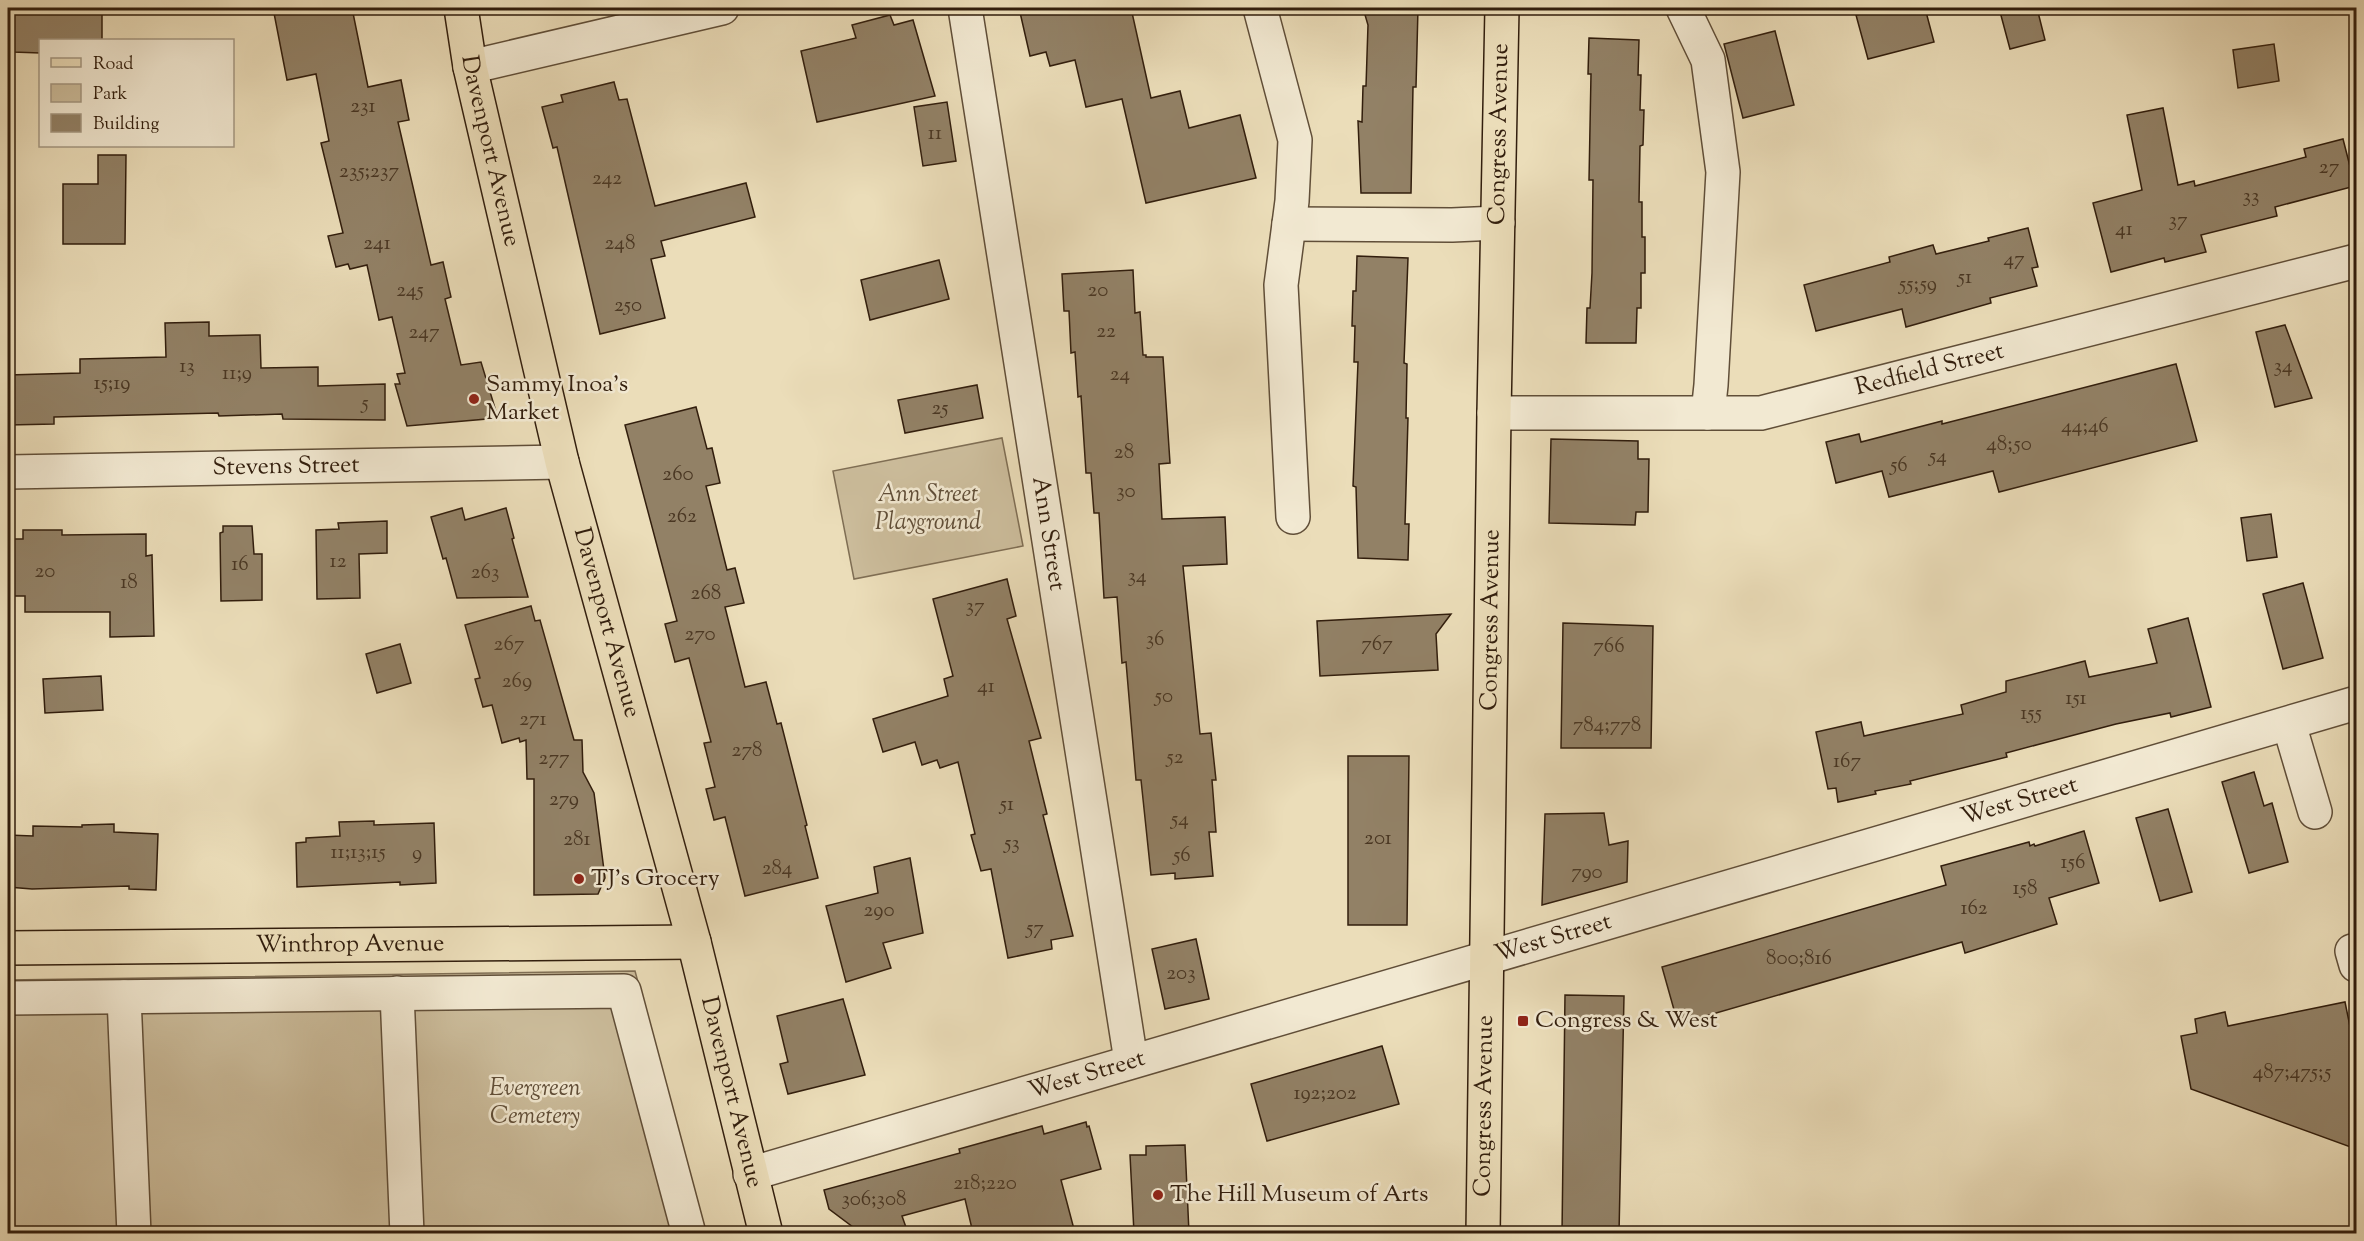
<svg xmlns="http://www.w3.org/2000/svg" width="2364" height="1241" font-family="'Sorts Mill Goudy',serif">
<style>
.green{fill:#ccbd9c;stroke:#7f6e54;stroke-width:1.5}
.building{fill:#928166;stroke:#321e0d;stroke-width:1.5}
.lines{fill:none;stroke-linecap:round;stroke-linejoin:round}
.minor-casing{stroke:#604e38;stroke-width:36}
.major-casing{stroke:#321e0d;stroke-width:36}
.minor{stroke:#f2e9d2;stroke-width:33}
.major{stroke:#ebddb9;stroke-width:33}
.poi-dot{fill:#8f2418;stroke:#f2e9d2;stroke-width:2}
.labels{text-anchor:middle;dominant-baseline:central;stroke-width:5;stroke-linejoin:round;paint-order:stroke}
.number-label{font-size:21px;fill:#4a3723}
.street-label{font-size:24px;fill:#321e0d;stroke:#f2e9d2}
.poi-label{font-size:24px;fill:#321e0d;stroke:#f2e9d2;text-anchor:start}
.park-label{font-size:24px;font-style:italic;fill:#604e38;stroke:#f2e9d2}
</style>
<rect width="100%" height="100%" fill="#ebddb9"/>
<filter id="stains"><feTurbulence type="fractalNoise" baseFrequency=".00333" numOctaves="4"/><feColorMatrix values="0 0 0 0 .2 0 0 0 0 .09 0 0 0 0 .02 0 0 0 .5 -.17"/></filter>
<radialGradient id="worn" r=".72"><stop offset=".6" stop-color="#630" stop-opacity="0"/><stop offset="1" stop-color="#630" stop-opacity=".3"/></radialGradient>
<!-- green -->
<g class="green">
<path d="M1002 438 1023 546 854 579 833 471Z"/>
<path d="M635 971 706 1233H8V980Z"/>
</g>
<!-- building -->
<g class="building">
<path d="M13 8H102V40H40V53L13 52Z"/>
<path d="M273 8H352L368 87 401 80 409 120 398 122 431 265 443 262 451 297 445 299 461 365 481 362 498 418 407 426 395 384H400L397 374 405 373 392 317 379 320 367 265 350 269 348 264 336 267 328 236 343 233 321 143 329 141 316 74 287 80Z"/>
<path d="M1019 8H1131L1151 98 1180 91 1189 128 1240 115 1256 178 1146 203 1122 99 1086 107 1075 60 1050 66 1046 52 1030 56Z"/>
<path d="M1363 8H1418L1416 87H1413L1411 193H1361L1358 121 1362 122 1363 86H1366L1368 25Z"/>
<path d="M1886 8H1925L1934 42 1868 59 1856 15Z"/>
<path d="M1999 8H2037L2045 40 2010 49Z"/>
<path d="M890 15 894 25 913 20 935 96 817 122 801 51 856 38 852 25Z"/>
<path d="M1775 31 1794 105 1743 118 1724 44Z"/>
<path d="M1589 38 1639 40 1638 75H1641L1640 110H1644L1643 145 1640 146 1639 202H1642V237H1645V273H1641V308H1637L1636 343H1586L1587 308H1590L1592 273 1593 180H1589L1591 74H1588Z"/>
<path d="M2274 44 2279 81 2238 88 2233 50Z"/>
<path d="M614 82 619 100 627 99 655 206 746 183 755 217 661 241 665 256 651 259 665 318 600 334 557 147 553 148 542 107 563 102 561 95Z"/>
<path d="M947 102 956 161 923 166 914 107Z"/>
<path d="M2163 108 2178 185 2194 181 2195 186 2306 157 2304 149 2343 139 2355 186 2275 207 2277 216 2201 235 2206 252 2165 262 2164 258 2111 272 2093 203 2142 190 2127 115Z"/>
<path d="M98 155H126L125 244H63V184H98Z"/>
<path d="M2028 228 2038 267 2032 268 2037 286 1990 298 1991 303 1906 327 1902 309 1816 331 1804 285 1890 262 1889 257 1933 245 1936 254 1989 241 1988 238Z"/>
<path d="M1357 256 1408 258 1404 363 1407 364 1406 418H1408L1405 524H1409L1408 560 1358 558 1356 487 1353 486 1358 362H1354L1355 326H1352L1353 291H1356Z"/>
<path d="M939 260 949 299 870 320 861 280Z"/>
<path d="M1133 270 1135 313 1140 312 1143 355H1146V357H1163L1170 463 1159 464 1162 519 1225 517 1227 564 1183 566 1200 734 1211 733 1216 780H1212L1216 832H1209L1213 876 1175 879V873L1151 875 1141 780H1136L1126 662 1122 663 1117 597 1104 598 1099 513H1094L1091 473H1086L1081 396 1078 397 1075 352 1071 353 1069 311H1064L1062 274Z"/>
<path d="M209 322V336L260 335 261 368 318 367V386L385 384V420L283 419 282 414 219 416 218 413 54 417V424L8 425V375L80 373V359L166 357 165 323Z"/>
<path d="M2285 325 2312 398 2275 407 2256 332Z"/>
<path d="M2176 364 2197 441 1999 492 1993 471 1889 497 1882 471 1836 483 1826 442 1859 434 1861 442 1942 421V424Z"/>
<path d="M977 385 983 418 905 433 898 400Z"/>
<path d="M696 407 707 449 712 448 720 483 706 486 727 570 735 568 744 603 725 607 745 687 766 682 777 724 781 723 807 825 805 826 818 878 745 896 725 817 714 820 706 789 715 787 704 743 711 742 689 658 675 662 665 624 677 621 625 425Z"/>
<path d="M1551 439 1638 441V459H1649L1648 512H1636L1635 525 1549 523Z"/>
<path d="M462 508 465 520 506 508 514 538 512 539 528 597 457 598 446 558 443 559 431 517Z"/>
<path d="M2271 514 2277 557 2247 561 2241 518Z"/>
<path d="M387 521V553L359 554 360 598 317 599 316 530 339 529 338 523Z"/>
<path d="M223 526H252L254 554H262V600L221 601 220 533 223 532Z"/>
<path d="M23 530H62V535L146 534V556L152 555 154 636 110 637V612H25V596H8V539H23Z"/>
<path d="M1007 579 1016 616 1007 619 1041 738 1029 741 1047 814 1043 815 1073 936 1051 940 1052 949 1008 958 991 869 981 871 971 835 975 834 958 762 940 768 937 760 922 765 915 742 883 752 873 719 948 696 944 679 953 676 933 599Z"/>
<path d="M2303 583 2323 658 2283 669 2263 594Z"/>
<path d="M531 606 535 621 540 620 574 740H582L583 772 594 793 605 878 598 894 534 895V779H527L526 740 520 742 519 738 502 743 492 705 483 707 475 679 480 678 465 625Z"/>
<path d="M1451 614 1436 634 1438 670 1320 676 1317 621Z"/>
<path d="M2188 618 2211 707 2171 717 2170 713 2116 724 2040 744 2006 753 2007 757 1910 781 1911 784 1875 791 1876 794 1838 802 1836 788 1828 789 1816 732 1861 722 1864 736 1963 714 1961 705 2006 692V681L2085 661 2089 677 2157 663 2148 629Z"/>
<path d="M1563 623 1653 626 1651 748H1561Z"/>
<path d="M400 644 411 683 377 693 366 654Z"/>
<path d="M101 676 103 710 45 713 43 679Z"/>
<path d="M1348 756H1409L1407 925H1348Z"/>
<path d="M2254 772 2264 806 2272 803 2288 862 2249 873 2222 782Z"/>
<path d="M2168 809 2192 892 2160 901 2136 818Z"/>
<path d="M1604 813 1609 845 1628 841 1627 882 1542 905 1545 814Z"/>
<path d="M374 821V825L434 823 436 883 400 885V882L297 887 296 843 306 842V838L340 836 339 822Z"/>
<path d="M114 824V832L158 834 156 890 129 889V886L32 889 8 887V835L33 836V826L82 827V825Z"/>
<path d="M2084 831 2099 883 2049 898 2057 924 1965 953 1962 942 1678 1024 1662 967 1946 885 1941 866 2029 842 2030 846 2034 844 2035 846Z"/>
<path d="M910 858 923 933 883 943 891 968 846 982 826 906 878 893 874 867Z"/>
<path d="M1196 939 1209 999 1165 1009 1152 949Z"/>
<path d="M1565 995 1624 996 1619 1233H1562Z"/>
<path d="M843 999 865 1075 788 1094 780 1064 788 1062 777 1016Z"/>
<path d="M2345 1002 2356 1056V1149L2191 1089 2181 1036 2197 1033 2195 1019 2225 1012 2228 1026Z"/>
<path d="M1382 1046 1399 1104 1267 1141 1251 1084Z"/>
<path d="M1086 1122 1087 1127 1089 1126 1101 1169 1061 1180 1075 1233H973L965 1199 902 1216 908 1233H861L829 1209 824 1190 960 1153 959 1149 1042 1126 1044 1134Z"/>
<path d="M1185 1145 1189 1233H1134L1130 1155H1146V1146Z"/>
</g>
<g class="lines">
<defs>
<g id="minor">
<path id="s1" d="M965 8 1131 1061"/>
<path d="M1260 8 1295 140 1292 201 1281 285 1293 517"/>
<path d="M1683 8 1708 60 1723 172 1711 385 1708 413"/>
<path d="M470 67 722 8"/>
<path d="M1289 224 1452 225 1498 223"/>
<path id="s2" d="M1494 413H1761L2356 261"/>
<path id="s3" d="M8 472 562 462"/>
<path d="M2289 724 2315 812"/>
<path d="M2352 951 2356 965"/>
<path d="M397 993 407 1234"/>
<path d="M124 997 134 1234"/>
<path d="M8 998 624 991 689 1234"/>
<path id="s4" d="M750 1174 2356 703"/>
</g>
<g id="major">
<path id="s5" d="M461 8 470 67 562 462 694 942 766 1234"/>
<path id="s6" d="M8 948 694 942"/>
<path id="s7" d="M1483 1234 1494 413 1502 8"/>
</g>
</defs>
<!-- minor casing -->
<use href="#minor" class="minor-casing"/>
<!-- major casing -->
<use href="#major" class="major-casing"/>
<!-- minor -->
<use href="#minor" class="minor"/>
<!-- major -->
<use href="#major" class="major"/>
</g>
<!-- markers -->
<g class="poi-dot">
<circle cx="474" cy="399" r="6"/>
<circle cx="579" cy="879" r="6"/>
<rect x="1517" y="1015" width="12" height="12" rx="3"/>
<circle cx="1158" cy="1195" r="6"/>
</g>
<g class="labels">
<!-- number labels -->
<g class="number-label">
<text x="363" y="107">231</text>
<text x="935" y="134">11</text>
<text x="2329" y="168">27</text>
<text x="369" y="172">235;237</text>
<text x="607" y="179">242</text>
<text x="2251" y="197">33</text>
<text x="2178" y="221">37</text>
<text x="2124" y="230">41</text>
<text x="377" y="244">241</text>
<text x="620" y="244">248</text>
<text x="2014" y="260">47</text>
<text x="1965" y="278">51</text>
<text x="1918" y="285">55;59</text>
<text x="410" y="291">245</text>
<text x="1098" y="291">20</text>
<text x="628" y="306">250</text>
<text x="1106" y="332">22</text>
<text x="424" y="333">247</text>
<text x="187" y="367">13</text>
<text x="2283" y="367">34</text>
<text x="237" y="374">11;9</text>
<text x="1120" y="375">24</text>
<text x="112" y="384">15;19</text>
<text x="365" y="404">5</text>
<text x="940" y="409">25</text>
<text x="2085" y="427">44;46</text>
<text x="2009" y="445">48;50</text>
<text x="1124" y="453">28</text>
<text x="1938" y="457">54</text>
<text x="1899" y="466">56</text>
<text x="678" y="475">260</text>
<text x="1126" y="492">30</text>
<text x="682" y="517">262</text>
<text x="338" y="562">12</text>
<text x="240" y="565">16</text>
<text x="45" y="572">20</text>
<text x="485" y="573">263</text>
<text x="1137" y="577">34</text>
<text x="129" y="583">18</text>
<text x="706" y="594">268</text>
<text x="975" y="607">37</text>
<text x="700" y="635">270</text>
<text x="1155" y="640">36</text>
<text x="509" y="645">267</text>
<text x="1377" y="645">767</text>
<text x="1609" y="647">766</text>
<text x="517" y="682">269</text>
<text x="986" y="687">41</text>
<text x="1164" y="697">50</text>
<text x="2076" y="699">151</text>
<text x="2031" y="714">155</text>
<text x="533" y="720">271</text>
<text x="1607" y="726">784;778</text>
<text x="747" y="751">278</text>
<text x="1175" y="758">52</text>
<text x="554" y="759">277</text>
<text x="1847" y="762">167</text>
<text x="564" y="800">279</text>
<text x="1007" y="805">51</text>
<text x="1180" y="820">54</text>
<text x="1378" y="839">201</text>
<text x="577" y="840">281</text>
<text x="1012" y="844">53</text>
<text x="358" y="853">11;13;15</text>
<text x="417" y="854">9</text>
<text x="1182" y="856">56</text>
<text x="2073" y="863">156</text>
<text x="777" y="869">284</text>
<text x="1587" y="873">790</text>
<text x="2025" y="889">158</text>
<text x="1974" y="909">162</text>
<text x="879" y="911">290</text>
<text x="1035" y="929">57</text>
<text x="1799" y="959">800;816</text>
<text x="1181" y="974">203</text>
<text x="2292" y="1073">487;475;5</text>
<text x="1325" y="1094">192;202</text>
<text x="985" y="1184">218;220</text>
<text x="874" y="1200">306;308</text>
</g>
<!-- street labels -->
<g class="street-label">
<text stroke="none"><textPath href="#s7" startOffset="1100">Congress Avenue</textPath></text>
<text stroke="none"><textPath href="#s5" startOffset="146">Davenport Avenue</textPath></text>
<text stroke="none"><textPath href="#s2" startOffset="441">Redfield Street</textPath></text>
<text stroke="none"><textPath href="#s3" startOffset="278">Stevens Street</textPath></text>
<text stroke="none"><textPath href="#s1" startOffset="532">Ann Street</textPath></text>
<text stroke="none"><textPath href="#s7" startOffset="614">Congress Avenue</textPath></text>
<text stroke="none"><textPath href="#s5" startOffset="632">Davenport Avenue</textPath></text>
<text stroke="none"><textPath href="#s4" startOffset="1323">West Street</textPath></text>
<text stroke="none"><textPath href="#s4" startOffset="837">West Street</textPath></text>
<text stroke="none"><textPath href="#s6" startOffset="342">Winthrop Avenue</textPath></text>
<text stroke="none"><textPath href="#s4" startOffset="351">West Street</textPath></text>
<text stroke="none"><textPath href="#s5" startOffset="1118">Davenport Avenue</textPath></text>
<text stroke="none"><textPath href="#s7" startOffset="128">Congress Avenue</textPath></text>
</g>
<!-- poi labels -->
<g class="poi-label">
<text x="486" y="385">Sammy Inoa's<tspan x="486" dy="28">Market</tspan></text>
<text x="591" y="879">TJ's Grocery</text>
<text x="1535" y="1021">Congress &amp; West</text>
<text x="1170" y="1195">The Hill Museum of Arts</text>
</g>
<!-- park labels -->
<g class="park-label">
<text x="928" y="495">Ann Street<tspan x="928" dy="28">Playground</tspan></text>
<text x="535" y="1089">Evergreen<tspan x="535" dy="28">Cemetery</tspan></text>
</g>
</g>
<!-- margin -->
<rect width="2364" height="1241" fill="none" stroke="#ebddb9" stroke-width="30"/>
<rect x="9" y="9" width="2346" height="1223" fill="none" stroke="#321e0d" stroke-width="3"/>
<rect x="15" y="15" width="2334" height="1211" fill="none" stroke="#321e0d" stroke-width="1.5"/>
<!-- legend -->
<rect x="39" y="39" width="195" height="108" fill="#f2e9d2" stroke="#a59883" stroke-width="1.5"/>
<rect x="51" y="58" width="30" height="9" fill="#ebddb9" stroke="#a59883" stroke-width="1.5"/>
<text x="93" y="69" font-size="18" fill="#321e0d">Road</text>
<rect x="51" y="84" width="30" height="18" fill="#ccbd9c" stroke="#a59883" stroke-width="1.5"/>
<text x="93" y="99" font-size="18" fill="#321e0d">Park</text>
<rect x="51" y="114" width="30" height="18" fill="#928166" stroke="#a59883" stroke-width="1.5"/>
<text x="93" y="129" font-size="18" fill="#321e0d">Building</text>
<rect width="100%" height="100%" filter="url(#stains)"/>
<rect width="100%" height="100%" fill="url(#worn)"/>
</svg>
